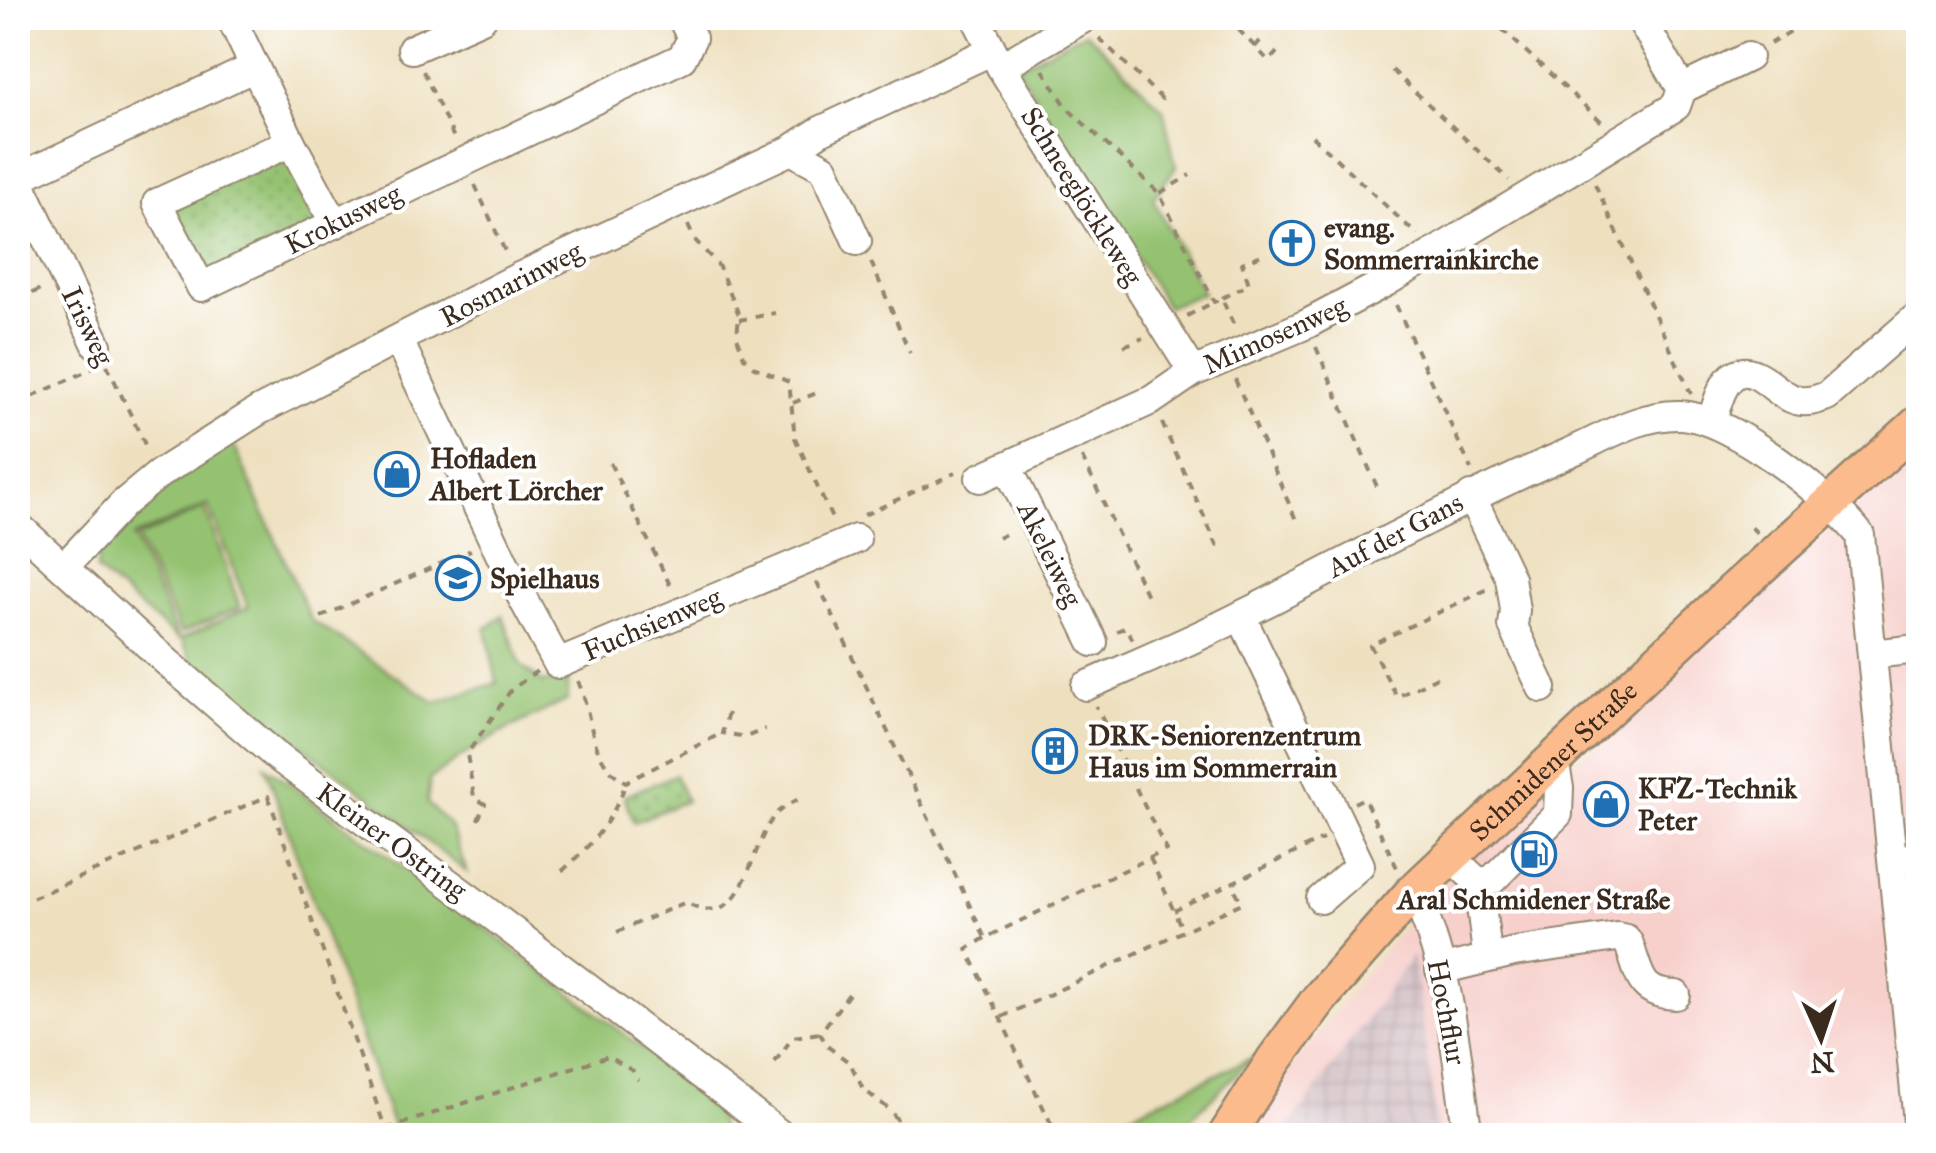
<svg xmlns="http://www.w3.org/2000/svg" width="1936" height="1153" font-family="'IM FELL Great Primer',serif">
<style>
.built{fill:#f7d0cc}
.industrial{fill:url(#industrial-grid)}
.green{fill:#94c271;stroke:#687648;stroke-width:2.5}
.park{fill:url(#park-dots);stroke:#687648;stroke-width:2.5}
.lines{fill:none;stroke-linecap:round;stroke-linejoin:round}
.minor-casing{stroke:#94856e;stroke-width:32}
.major-casing{stroke:#94856e;stroke-width:40}
.path{stroke:#94856e;stroke-width:4;stroke-dasharray:8 8;stroke-linecap:butt}
.minor{stroke:#fff;stroke-width:28}
.major{stroke:#fbbb8d;stroke-width:35}
.labels{text-anchor:middle;dominant-baseline:central;stroke-width:8;stroke-linejoin:round;paint-order:stroke}
.street-label{font-size:28px;fill:#3b2a1e;stroke:#fff}
.poi-label{font-size:28px;font-weight:bold;fill:#3b2a1e;stroke:#fff;text-anchor:start}
</style>
<defs>
<pattern id="industrial-grid" width="8" height="8" patternUnits="userSpaceOnUse" patternTransform="scale(2.5)"><rect width="8" height="8" fill="#d2bec3"/><path d="M0 4h8M4 0v8" fill="none" stroke="#b5a3a7"/></pattern>
<pattern id="park-dots" width="8" height="8" patternUnits="userSpaceOnUse" patternTransform="scale(2.5)"><rect width="8" height="8" fill="#94c271"/><path d="M2 2h.1M6 6h.1" fill="none" stroke="#7a9e5c" stroke-width="1.8" stroke-linecap="round"/></pattern>
</defs>
<rect width="100%" height="100%" fill="#fff"/>
<filter id="ink" filterUnits="userSpaceOnUse"><feTurbulence type="fractalNoise" baseFrequency=".01" numOctaves="2"/><feDisplacementMap in="SourceGraphic" scale="20" xChannelSelector="R" yChannelSelector="G"/><feConvolveMatrix kernelMatrix="1 2 1 2 8 2 1 2 1" color-interpolation-filters="sRGB"/></filter>
<filter id="wash" filterUnits="userSpaceOnUse"><feTurbulence type="fractalNoise" baseFrequency=".0048" numOctaves="4" result="noise"/><feDisplacementMap in="SourceGraphic" scale="40" xChannelSelector="R" yChannelSelector="G"/><feGaussianBlur stdDeviation="2.25" result="paint"/><feColorMatrix in="noise" values="0 0 0 0 0 0 0 0 0 0 0 0 0 0 0 0 0 1.4 0 .05"/><feComposite in="paint" operator="in"/></filter>
<g filter="url(#wash)">
<rect width="100%" height="100%" fill="#eee0bf"/>
<!-- built -->
<path class="built" d="M1918 448V1135L1251 1136 1290 1070 1369 968 1438 888Z"/>
<!-- industrial -->
<path class="industrial" d="M1413 955 1438 1135H1283Z"/>
<!-- green -->
<g class="green">
<path d="M1086 32 1163 109 1176 167 1153 199 1203 293 1167 307 1017 67Z"/>
<path d="M232 441 311 620 435 702 497 683 486 629 503 615 521 666 543 683 568 676V700C518 722 473 746 430 779L427 803 450 826 467 872 192 661 181 639 248 607 208 505 133 537 179 640 97 571 98 546 138 509Z"/>
<path d="M205 508 240 607 181 633 137 538Z"/>
<path d="M265 766 472 918 713 1102 723 1135H396Z"/>
<path d="M1254 1057 1173 1135H1086Z"/>
</g>
<!-- park -->
<g class="park">
<path d="M291 142 335 224 201 287 157 203Z"/>
<path d="M675 775 686 801 634 822 624 796Z"/>
</g>
</g>
<g filter="url(#ink)">
<g class="lines">
<defs>
<g id="minor">
<path d="M231 18 291 142 335 224"/>
<path d="M976 18 1001 67 1193 372"/>
<path d="M1640 18 1682 89"/>
<path d="M412 49 482 18"/>
<path d="M1001 67 1084 18"/>
<path d="M291 142 157 203 201 287 682 58 692 38 682 18"/>
<path d="M791 150 824 168 857 241"/>
<path d="M18 178 255 67"/>
<path d="M18 179 97 345"/>
<path d="M399 341 509 573 558 664 856 539"/>
<path d="M1712 421C1717 403 1726 362 1754 374 1769 380 1779 395 1796 400 1807 403 1816 400 1827 396L1918 316"/>
<path d="M1007 466 1093 642"/>
<path d="M980 478 1152 400 1193 372 1307 324 1386 282 1676 106 1682 89 1748 57"/>
<path d="M1471 496 1510 578 1515 610 1513 626 1542 688"/>
<path d="M18 526 167 662 275 755 481 907 782 1136"/>
<path d="M64 567 124 503 159 474 258 411 517 278 791 150 820 131 991 51"/>
<path d="M1241 616 1360 865 1321 899"/>
<path d="M1872 654 1918 649"/>
<path d="M1086 686C1140 662 1194 640 1246 613 1355 558 1461 499 1573 451 1606 436 1644 413 1681 415 1731 418 1829 495 1860 535L1918 1122"/>
<path d="M1893 860 1918 857"/>
<path d="M1465 870 1478 882 1486 946"/>
<path d="M1478 882 1492 880 1558 814 1559 788 1554 760"/>
<path d="M1413 892C1449 958 1457 1061 1468 1136"/>
<path d="M1440 970 1514 952 1617 937 1626 939 1629 944C1640 975 1639 994 1676 995"/>
</g>
<g id="major">
<path id="s1" d="M1226 1136 1275 1059 1320 998 1413 892 1731 593 1918 424"/>
</g>
</defs>
<!-- minor casing -->
<use href="#minor" class="minor-casing"/>
<!-- major casing -->
<use href="#major" class="major-casing"/>
<!-- path -->
<g class="path">
<path d="M1227 18 1269 61 1279 50"/>
<path d="M1490 18 1603 123"/>
<path d="M1239 30 1248 19"/>
<path d="M1099 38 1162 99 1167 94"/>
<path d="M1770 44 1812 18"/>
<path d="M1255 47 1265 35"/>
<path d="M1043 70 1068 109 1159 193 1214 302 1222 299 1236 330"/>
<path d="M1392 70 1509 180"/>
<path d="M423 71 455 140"/>
<path d="M1312 136 1417 235"/>
<path d="M1595 184 1691 394"/>
<path d="M475 185 508 258"/>
<path d="M1160 193 1190 175"/>
<path d="M688 225 694 239 718 265 739 315 737 337 744 357 754 367 789 382 795 438 834 523"/>
<path d="M871 262 910 353"/>
<path d="M1222 298 1249 284 1242 263 1264 254"/>
<path d="M18 300 43 288"/>
<path d="M1396 305 1471 469"/>
<path d="M1187 316 1214 302"/>
<path d="M739 320 775 313"/>
<path d="M1124 346 1143 338"/>
<path d="M1316 347 1378 489"/>
<path d="M107 365 148 451"/>
<path d="M1235 379 1296 520"/>
<path d="M18 403 92 369"/>
<path d="M793 403 821 391"/>
<path d="M1162 423 1220 552"/>
<path d="M1082 457 1147 596"/>
<path d="M610 463 672 589"/>
<path d="M503 500 516 494"/>
<path d="M864 515 955 473"/>
<path d="M1751 527 1758 534"/>
<path d="M998 538 1011 531"/>
<path d="M817 582 985 938 1166 850 1096 706"/>
<path d="M321 617 471 550"/>
<path d="M1117 631 1126 627 1133 640"/>
<path d="M1437 677 1397 697 1370 645 1488 589"/>
<path d="M578 681C594 717 588 762 626 782L722 733"/>
<path d="M728 713 722 733 746 737 765 729"/>
<path d="M1354 803 1364 798 1398 870"/>
<path d="M478 820 485 804 474 797 467 754 511 690 537 671"/>
<path d="M1150 858 1183 931"/>
<path d="M562 871C591 846 614 819 626 782"/>
<path d="M18 904 268 796 388 1136"/>
<path d="M1174 911 1323 839"/>
<path d="M617 932 686 902C747 936 747 847 776 814 782 807 794 802 802 797"/>
<path d="M985 938 967 949 1057 1136"/>
<path d="M849 994 820 1033 827 1046 850 1063 863 1089 889 1109 910 1136"/>
<path d="M1002 1017 1242 903 1232 884"/>
<path d="M775 1062 793 1037 820 1033"/>
<path d="M386 1129 608 1056 633 1071 638 1080"/>
</g>
<!-- minor -->
<use href="#minor" class="minor"/>
<!-- major -->
<use href="#major" class="major"/>
</g>
</g>
<!-- icons -->
<defs>
<symbol id="church-ring" viewBox="-11 -11 22 22"><circle r="9.5" fill="#fff" stroke="#1f6fb2" stroke-width="1.5"/><path d="M-1.2-6h2.4v3.5h3.3v2.4h-3.3V6h-2.4V-.1h-3.3v-2.4h3.3Z" fill="#1f6fb2"/></symbol>
<symbol id="shop-ring" viewBox="-11 -11 22 22"><circle r="9.5" fill="#fff" stroke="#1f6fb2" stroke-width="1.5"/><path d="M-5-2.5h2.3a2.7 3.5 0 0 1 5.4 0H5L5.5 6h-11ZM-1.5-2.5h3a1.5 2.3 0 0 0-3 0Z" fill="#1f6fb2"/></symbol>
<symbol id="school-ring" viewBox="-11 -11 22 22"><circle r="9.5" fill="#fff" stroke="#1f6fb2" stroke-width="1.5"/><path d="M0-5L7-2L0 1L-7-2ZM-4 1L0 2.5L4 1V4Q0 6-4 4Z" fill="#1f6fb2"/></symbol>
<symbol id="building-ring" viewBox="-11 -11 22 22"><circle r="9.5" fill="#fff" stroke="#1f6fb2" stroke-width="1.5"/><path d="M-4-6H4V6H1V3H-1V6H-4ZM-2.5-4.3h1.7v1.8h-1.7ZM.8-4.3h1.7v1.8H.8ZM-2.5-1h1.7V.8h-1.7ZM.8-1h1.7V.8H.8Z" fill="#1f6fb2"/></symbol>
<symbol id="fuel-ring" viewBox="-11 -11 22 22"><circle r="9.5" fill="#fff" stroke="#1f6fb2" stroke-width="1.5"/><path d="M-5.5-6h7V0h2V4h1.3V-2.5L3-4.5l.8-.8L6-3V5H2.5V1h-1V6h-7ZM-4.2-4.7v3.2H.2V-4.7Z" fill="#1f6fb2"/></symbol>
</defs>
<g fill-rule="evenodd">
<use href="#church-ring" x="1267" y="218" width="50" height="50"/>
<use href="#shop-ring" x="372" y="449" width="50" height="50"/>
<use href="#school-ring" x="433" y="553" width="50" height="50"/>
<use href="#building-ring" x="1030" y="726" width="50" height="50"/>
<use href="#shop-ring" x="1581" y="779" width="50" height="50"/>
<use href="#fuel-ring" x="1509" y="829" width="50" height="50"/>
</g>
<g class="labels">
<!-- street labels -->
<g class="street-label">
<text transform="translate(1082 196) rotate(58)">Schneeglöckleweg</text>
<text transform="translate(343 219) rotate(-26)">Krokusweg</text>
<text transform="translate(511 284) rotate(-27)">Rosmarinweg</text>
<text transform="translate(88 326) rotate(64)">Irisweg</text>
<text transform="translate(1275 335) rotate(-24)">Mimosenweg</text>
<text transform="translate(1395 535) rotate(-28)">Auf der Gans</text>
<text transform="translate(1050 554) rotate(64)">Akeleiweg</text>
<text transform="translate(652 624) rotate(-23)">Fuchsienweg</text>
<text stroke="none"><textPath href="#s1" startOffset="500">Schmidener Straße</textPath></text>
<text transform="translate(392 841) rotate(36)">Kleiner Ostring</text>
<text transform="translate(1447 1012) rotate(79)">Hochflur</text>
</g>
<!-- poi labels -->
<g class="poi-label">
<text x="1324" y="227">evang.<tspan x="1324" dy="32">Sommerrainkirche</tspan></text>
<text x="430" y="458">Hofladen<tspan x="430" dy="32">Albert Lörcher</tspan></text>
<text x="490" y="578">Spielhaus</text>
<text x="1088" y="735">DRK-Seniorenzentrum<tspan x="1088" dy="32">Haus im Sommerrain</tspan></text>
<text x="1638" y="788">KFZ-Technik<tspan x="1638" dy="32">Peter</tspan></text>
<text x="1534" y="899" text-anchor="middle">Aral Schmidener Straße</text>
</g>
</g>
<!-- margin -->
<rect width="1936" height="1153" fill="none" stroke="#fff" stroke-width="60"/>
<!-- north arrow -->
<g transform="translate(1821 1038) rotate(177)" stroke="#ffffff" stroke-width="8" paint-order="stroke">
<path d="M0-8L18 38L0 25L-18 38Z" fill="#3b2a1e"/>
<text y="-15" font-size="28" font-weight="bold" text-anchor="middle" fill="#3b2a1e">N</text>
</g>
</svg>
